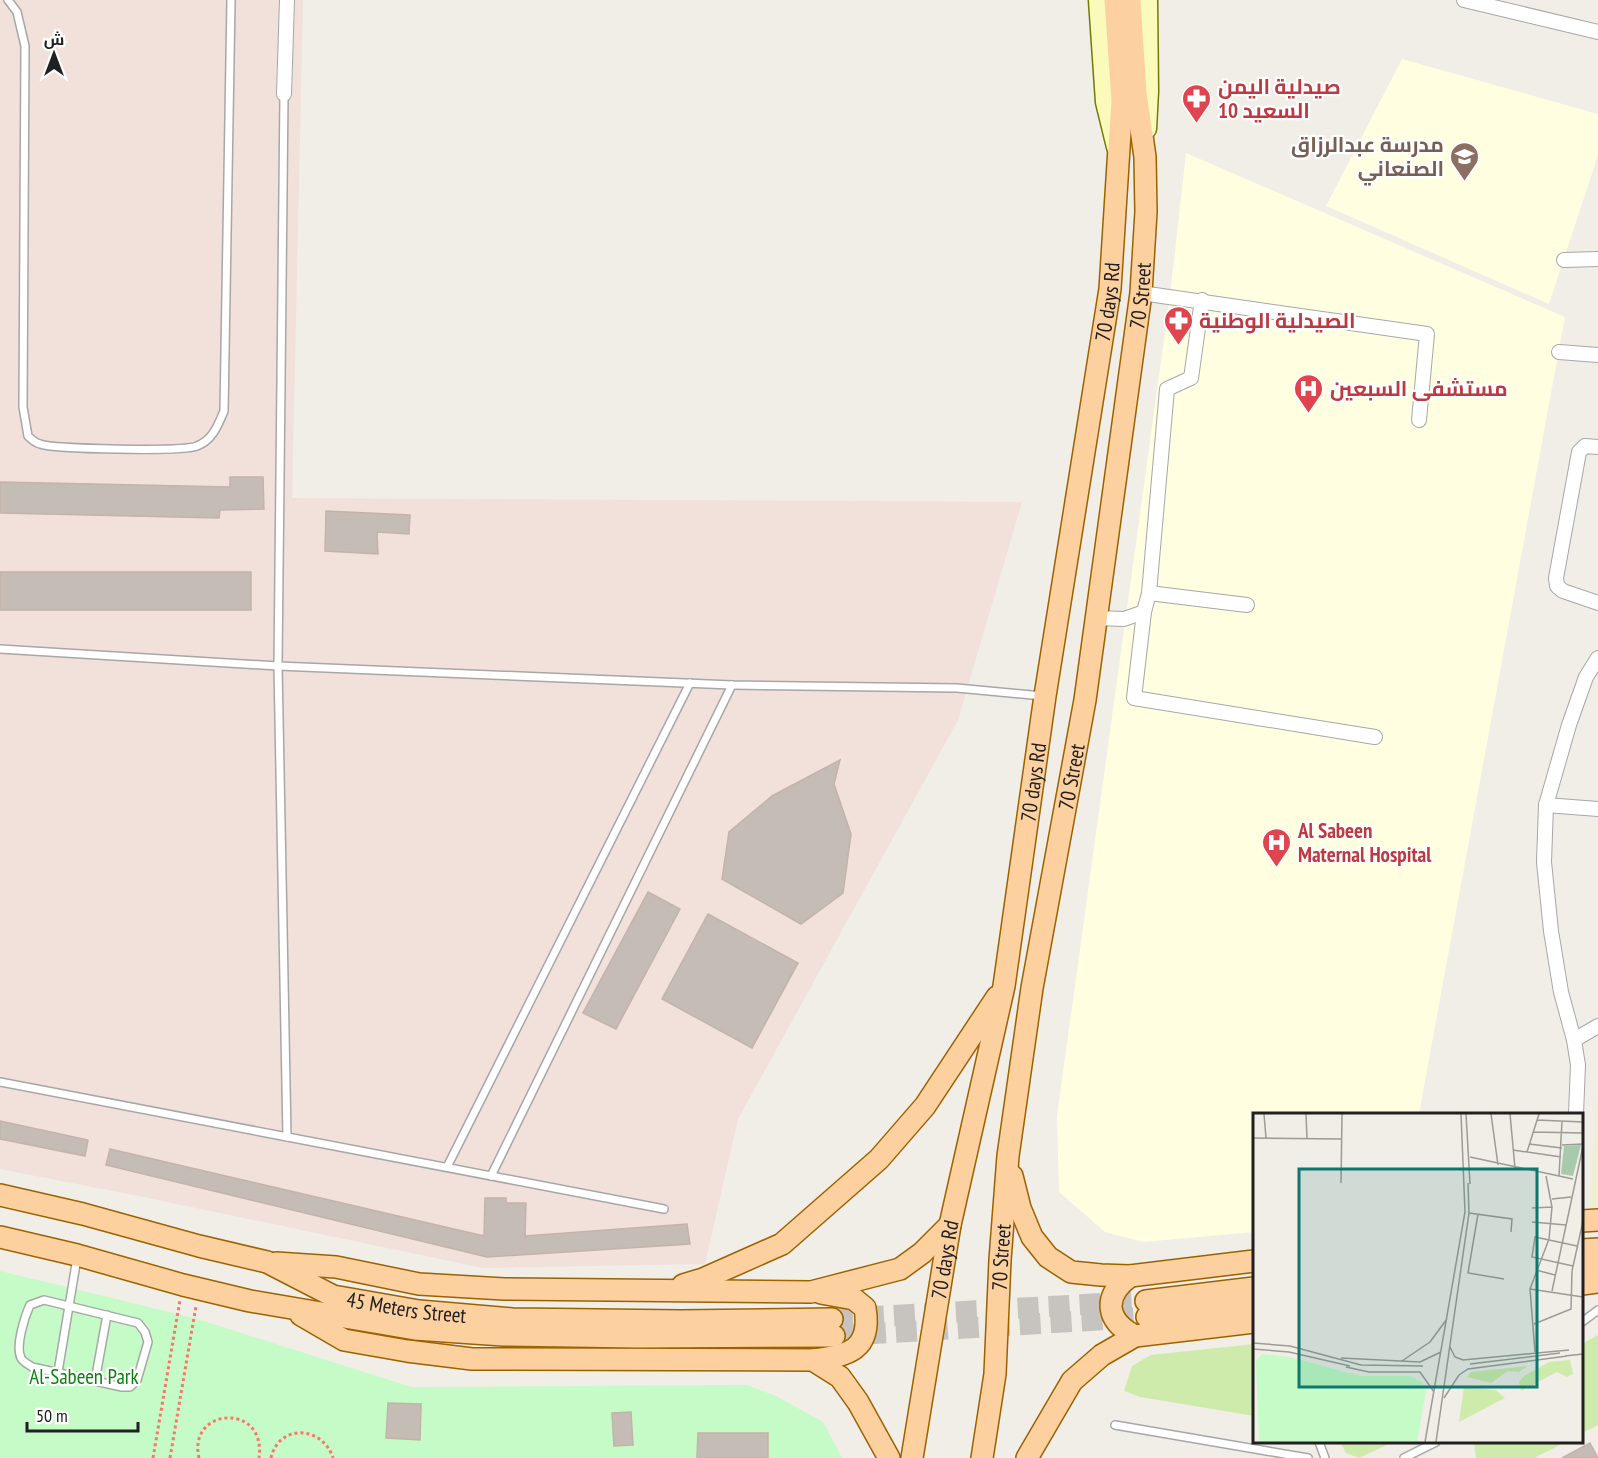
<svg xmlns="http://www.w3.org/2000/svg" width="1598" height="1458" font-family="'PT Sans Narrow',Cairo,sans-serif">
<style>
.education{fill:#fffee1}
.military{fill:#f2e0da}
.farmland{fill:#efefd2}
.grass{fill:#ceebac}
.park{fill:#c4fbc6}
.building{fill:#c6bcb6;stroke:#c3b3a8;stroke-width:1.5}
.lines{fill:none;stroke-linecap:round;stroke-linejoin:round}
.primary-tunnel{stroke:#c7c4bf;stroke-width:21;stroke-dasharray:21 10;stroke-linecap:butt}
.lane-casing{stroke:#a7a7a7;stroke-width:10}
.street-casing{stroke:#a7a7a7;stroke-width:16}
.secondary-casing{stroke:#737b03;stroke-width:21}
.primary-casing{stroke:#9c6200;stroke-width:24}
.path{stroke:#fc756c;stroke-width:3;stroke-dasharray:3 3;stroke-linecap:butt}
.lane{stroke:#fff;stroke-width:7}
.street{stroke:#fff;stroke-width:14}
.secondary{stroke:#fafbbb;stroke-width:18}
.primary{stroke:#fdd19f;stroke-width:21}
.labels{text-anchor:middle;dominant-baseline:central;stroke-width:4.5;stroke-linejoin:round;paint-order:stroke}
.health-label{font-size:21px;font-weight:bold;fill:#be3a42;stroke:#fff;text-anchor:start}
.education-label{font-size:21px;font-weight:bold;fill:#785e54;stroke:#fff;text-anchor:end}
.street-label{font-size:21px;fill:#202020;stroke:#fff}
.park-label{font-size:21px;fill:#0a820f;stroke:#fff}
.inset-road{fill:none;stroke:#9d9b97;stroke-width:1.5}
.view{fill:#0f766e;fill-opacity:0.15;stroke:#0f766e;stroke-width:3}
.inset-edge{fill:none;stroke:#202020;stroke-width:3}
</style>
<rect width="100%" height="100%" fill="#f1ede7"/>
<!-- education -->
<g class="education">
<path d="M1402 59 1598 114V155L1549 304 1326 206Z"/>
<path d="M1186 153 1565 317 1419 1114H1254V1232L1143 1242 1105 1232 1059 1192 1057 1116 1170 296Z"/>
</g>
<!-- military -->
<path class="military" d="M0 0H303L292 498 1022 502 958 720 738 1119 705 1264 483 1268 139 1196 0 1169Z"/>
<!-- farmland -->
<path class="farmland" d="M1598 1101V1207L1590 1208 1596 1102Z"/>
<!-- grass -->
<g class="grass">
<path d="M1598 1335V1425L1582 1433V1344Z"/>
<path d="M1254 1344V1416L1140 1397 1124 1391 1132 1366 1151 1355Z"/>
<path d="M1340 1442H1393L1359 1458 1346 1453Z"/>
<path d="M1474 1442H1566L1534 1458H1476Z"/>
</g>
<!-- park -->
<path class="park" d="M0 1271 194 1318 411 1387 747 1385 776 1396 823 1422 842 1458H0Z"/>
<!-- building -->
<g class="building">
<path d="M230 477H263L264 509 220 510 219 518 0 513V482L230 487Z"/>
<path d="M326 511 410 515 409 534 377 532 378 554 325 551Z"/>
<rect x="0" y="572" width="251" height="38"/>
<path d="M840 760 834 784 851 834 843 893 801 924 722 879 729 832 772 796Z"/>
<path d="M648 892 680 909 616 1029 583 1013Z"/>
<path d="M708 914 798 963 752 1048 662 999Z"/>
<path d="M0 1121 88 1140 85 1156 0 1139Z"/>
<path d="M110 1149 484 1236 485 1198H506V1203H526L525 1236 687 1224 690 1244 487 1257 106 1165Z"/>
<path d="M388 1403 421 1404 420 1440 386 1438Z"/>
<path d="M631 1412 633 1445 614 1446 612 1413Z"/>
<path d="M698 1433H768V1458H697Z"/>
<path d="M1590 1443 1598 1458H1562Z"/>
</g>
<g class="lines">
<!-- primary-tunnel -->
<g class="primary-tunnel">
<path d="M832 1319 1146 1301"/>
<path d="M834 1336 1147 1317"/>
</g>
<defs>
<g id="lane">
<path d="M8 0 17 12 25 46 23 407 28 436C31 439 36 443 40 444 54 449 183 452 197 446 213 440 218 425 224 411L231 0"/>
<path d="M284 94 278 666 287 1137"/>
<path d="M0 649 278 666 732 685 957 688 1043 696"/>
<path d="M0 1082 664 1209"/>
<path d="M447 1167 690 683"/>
<path d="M491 1176 732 685"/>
<path d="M44 1300 138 1323 145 1332 148 1342 137 1380 130 1387H122L32 1367C28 1364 23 1362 21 1358 15 1346 25 1316 30 1305Z"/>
<path d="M1582 1322 1598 1310"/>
<path d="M58 1372 77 1258"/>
<path d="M95 1381 107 1315"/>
<path d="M1115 1425 1308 1458"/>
<path d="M1319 1442 1325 1458"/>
<path d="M1404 1458 1436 1442"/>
</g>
<g id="street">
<path d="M1464 0 1598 32"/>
<path d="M284 94 287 0"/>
<path d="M1564 260 1598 259"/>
<path d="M1141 293 1427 334 1419 420"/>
<path d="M1202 300 1191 378 1167 389 1149 593 1144 612 1134 698 1375 737"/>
<path d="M1559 352 1598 355"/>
<path d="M1598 447 1585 446 1579 452 1556 578 1557 586 1563 591 1598 603"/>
<path d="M1149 593 1247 605"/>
<path d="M1095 618 1124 619 1144 612"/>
<path d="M1546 805 1598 809"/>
<path d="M1574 1040 1598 1026"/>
<path d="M1576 1114 1578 1065 1574 1040 1561 992 1551 931 1544 862 1546 805 1569 725 1586 677 1598 658"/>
</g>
<g id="secondary">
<path d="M1098 0 1105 102 1116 147"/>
<path d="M1147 129 1149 91 1148 0"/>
</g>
<g id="primary">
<path d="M1012 1176 1020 1208 1032 1237 1048 1257 1071 1272 1101 1275 1130 1276 1254 1261"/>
<path id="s1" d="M0 1195 83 1214 199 1246 267 1262 333 1296 419 1311 512 1319 681 1321 832 1319"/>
<path d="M1582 1221 1598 1220"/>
<path d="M0 1237 77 1255 183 1285 250 1301 415 1329 503 1335 637 1337 834 1336"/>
<path d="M1582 1250 1598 1249"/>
<path d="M276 1263 336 1267 419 1284 504 1289 811 1292 900 1269 922 1253 950 1225"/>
<path d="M1582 1265 1598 1264"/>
<path d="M1130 1276C1103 1296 1105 1320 1135 1336"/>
<path d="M1582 1284 1598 1282"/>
<path d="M683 1285 703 1279 782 1244 879 1159 925 1106 997 997"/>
<path d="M1146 1301 1254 1288"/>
<path d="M301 1315 344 1340 407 1351 472 1359 813 1360 840 1377 858 1402 889 1458"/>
<path d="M1147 1317 1254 1303"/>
<path d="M813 1360C848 1356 872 1350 865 1308L854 1299 821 1293"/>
<path id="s2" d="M912 1458 950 1225 1004 986 1045 696 1110 289 1122 101 1115 0"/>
<path id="s3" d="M982 1458 995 1374 1000 1260 1008 1156 1032 988 1085 700 1141 293 1146 212 1145 157 1136 93 1130 0"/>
<path d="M1027 1458 1072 1381 1102 1355 1135 1336 1254 1322"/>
</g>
</defs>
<!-- lane casing -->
<use href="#lane" class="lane-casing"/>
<!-- street casing -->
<use href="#street" class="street-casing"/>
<!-- secondary casing -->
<use href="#secondary" class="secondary-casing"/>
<!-- primary casing -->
<use href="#primary" class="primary-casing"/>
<!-- path -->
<g class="path">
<path d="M153 1458 180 1300"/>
<path d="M170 1458 196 1306"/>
<path d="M199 1458C187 1407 267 1402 259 1458"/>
<path d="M271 1458C279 1423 323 1426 333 1458"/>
</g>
<!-- lane -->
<use href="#lane" class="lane"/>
<!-- street -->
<use href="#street" class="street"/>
<!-- secondary -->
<use href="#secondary" class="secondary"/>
<!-- primary -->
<use href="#primary" class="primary"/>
</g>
<!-- icons -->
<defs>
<symbol id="pharmacy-pin" viewBox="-11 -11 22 30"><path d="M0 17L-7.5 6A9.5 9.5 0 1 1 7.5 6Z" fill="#e0444e" stroke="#fff"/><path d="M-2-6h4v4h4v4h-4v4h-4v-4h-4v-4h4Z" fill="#fff"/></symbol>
<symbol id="school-pin" viewBox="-11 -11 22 30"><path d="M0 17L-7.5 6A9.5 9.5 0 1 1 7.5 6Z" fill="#8d6e63" stroke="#fff"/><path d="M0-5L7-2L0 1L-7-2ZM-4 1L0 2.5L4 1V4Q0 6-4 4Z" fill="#fff"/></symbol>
<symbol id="hospital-pin" viewBox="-11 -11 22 30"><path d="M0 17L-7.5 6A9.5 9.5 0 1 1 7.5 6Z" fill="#e0444e" stroke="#fff"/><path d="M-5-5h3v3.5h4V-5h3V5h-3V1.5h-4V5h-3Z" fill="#fff"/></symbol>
</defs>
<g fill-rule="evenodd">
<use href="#pharmacy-pin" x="1180" y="82" width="33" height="45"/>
<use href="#school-pin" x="1448" y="140" width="33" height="45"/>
<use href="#pharmacy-pin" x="1162" y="304" width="33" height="45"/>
<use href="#hospital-pin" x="1292" y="372" width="33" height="45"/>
<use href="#hospital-pin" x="1260" y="826" width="33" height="45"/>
</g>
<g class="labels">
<!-- health labels -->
<g class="health-label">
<text x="1218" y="86">صيدلية اليمن<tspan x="1218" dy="24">السعيد 10</tspan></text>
<text x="1199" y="320">الصيدلية الوطنية</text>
<text x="1330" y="388">مستشفى السبعين</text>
<text x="1298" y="830">Al Sabeen<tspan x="1298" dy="24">Maternal Hospital</tspan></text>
</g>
<!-- education labels -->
<g class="education-label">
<text x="1444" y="144">مدرسة عبدالرزاق<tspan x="1444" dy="24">الصنعاني</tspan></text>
</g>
<!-- street labels -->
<g class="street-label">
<text stroke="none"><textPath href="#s3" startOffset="1174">70 Street</textPath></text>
<text stroke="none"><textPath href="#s2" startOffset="1173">70 days Rd</textPath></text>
<text stroke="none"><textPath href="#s3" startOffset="688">70 Street</textPath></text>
<text stroke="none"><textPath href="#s2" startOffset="687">70 days Rd</textPath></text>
<text stroke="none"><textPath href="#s3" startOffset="202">70 Street</textPath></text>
<text stroke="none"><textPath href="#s2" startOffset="201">70 days Rd</textPath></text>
<text stroke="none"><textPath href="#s1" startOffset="424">45 Meters Street</textPath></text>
</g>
<!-- park labels -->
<g class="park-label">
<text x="84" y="1376">Al-Sabeen Park</text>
</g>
</g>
<!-- overview -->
<g transform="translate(1253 1113)">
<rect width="330" height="330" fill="#f1ede7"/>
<path d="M317 247 320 261 314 264 304 259 268 278 266 269 271 263 296 249ZM275 253 266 259 255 258 238 270 214 264 218 259ZM211 274 243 277 252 285 206 309Z" fill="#ceebac"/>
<path d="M328 32 320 63 308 61 311 33Z" fill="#a7caab"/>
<path d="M9 241 37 244 107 263H157L169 269 173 278 164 329H6L3 248Z" fill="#c4fbc6"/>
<path class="inset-road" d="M11 1 13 25M53 1 54 26M213 1 217 71M238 1 245 52M257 1 262 55M284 7 330 9M280 19 330 20M0 25 89 26M276 31 309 35M309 32 330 31M260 37 308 44M274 39 286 1M217 44 320 66M306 63 309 8M88 70 89 1M299 86 318 84M279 95 299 94M216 100 259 106 258 119M225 101 215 160 251 166M279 109 313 112M320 153 279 144 282 124 324 133M283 157 302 162M277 176 330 184M299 178 330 33M281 211 318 196 319 158 330 108M0 230 37 233 108 252 170 253M197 234 202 244 210 247 316 237M0 236 36 239 97 253M282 239 277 176 296 126 299 94 293 63M312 243 330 241M88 245 167 249 188 239M149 248 177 229 194 206M217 251 307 240M93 254 116 259H167L181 279M191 285 206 262 215 256 314 243M172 329 212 99 208 1M183 329 216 100 215 70"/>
<path class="view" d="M46 56H284V274H46Z"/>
<rect width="330" height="330" class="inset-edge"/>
</g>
<!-- north arrow -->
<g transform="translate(54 54)" stroke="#ffffff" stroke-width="4.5" paint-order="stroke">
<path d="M0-4.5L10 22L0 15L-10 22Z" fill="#202020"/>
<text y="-9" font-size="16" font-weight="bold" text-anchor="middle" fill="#202020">ش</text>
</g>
<!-- scale -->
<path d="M27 1422v9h111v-9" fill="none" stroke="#202020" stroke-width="3"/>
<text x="36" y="1422" font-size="18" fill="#202020" stroke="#ffffff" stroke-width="4.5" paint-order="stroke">50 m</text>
</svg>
